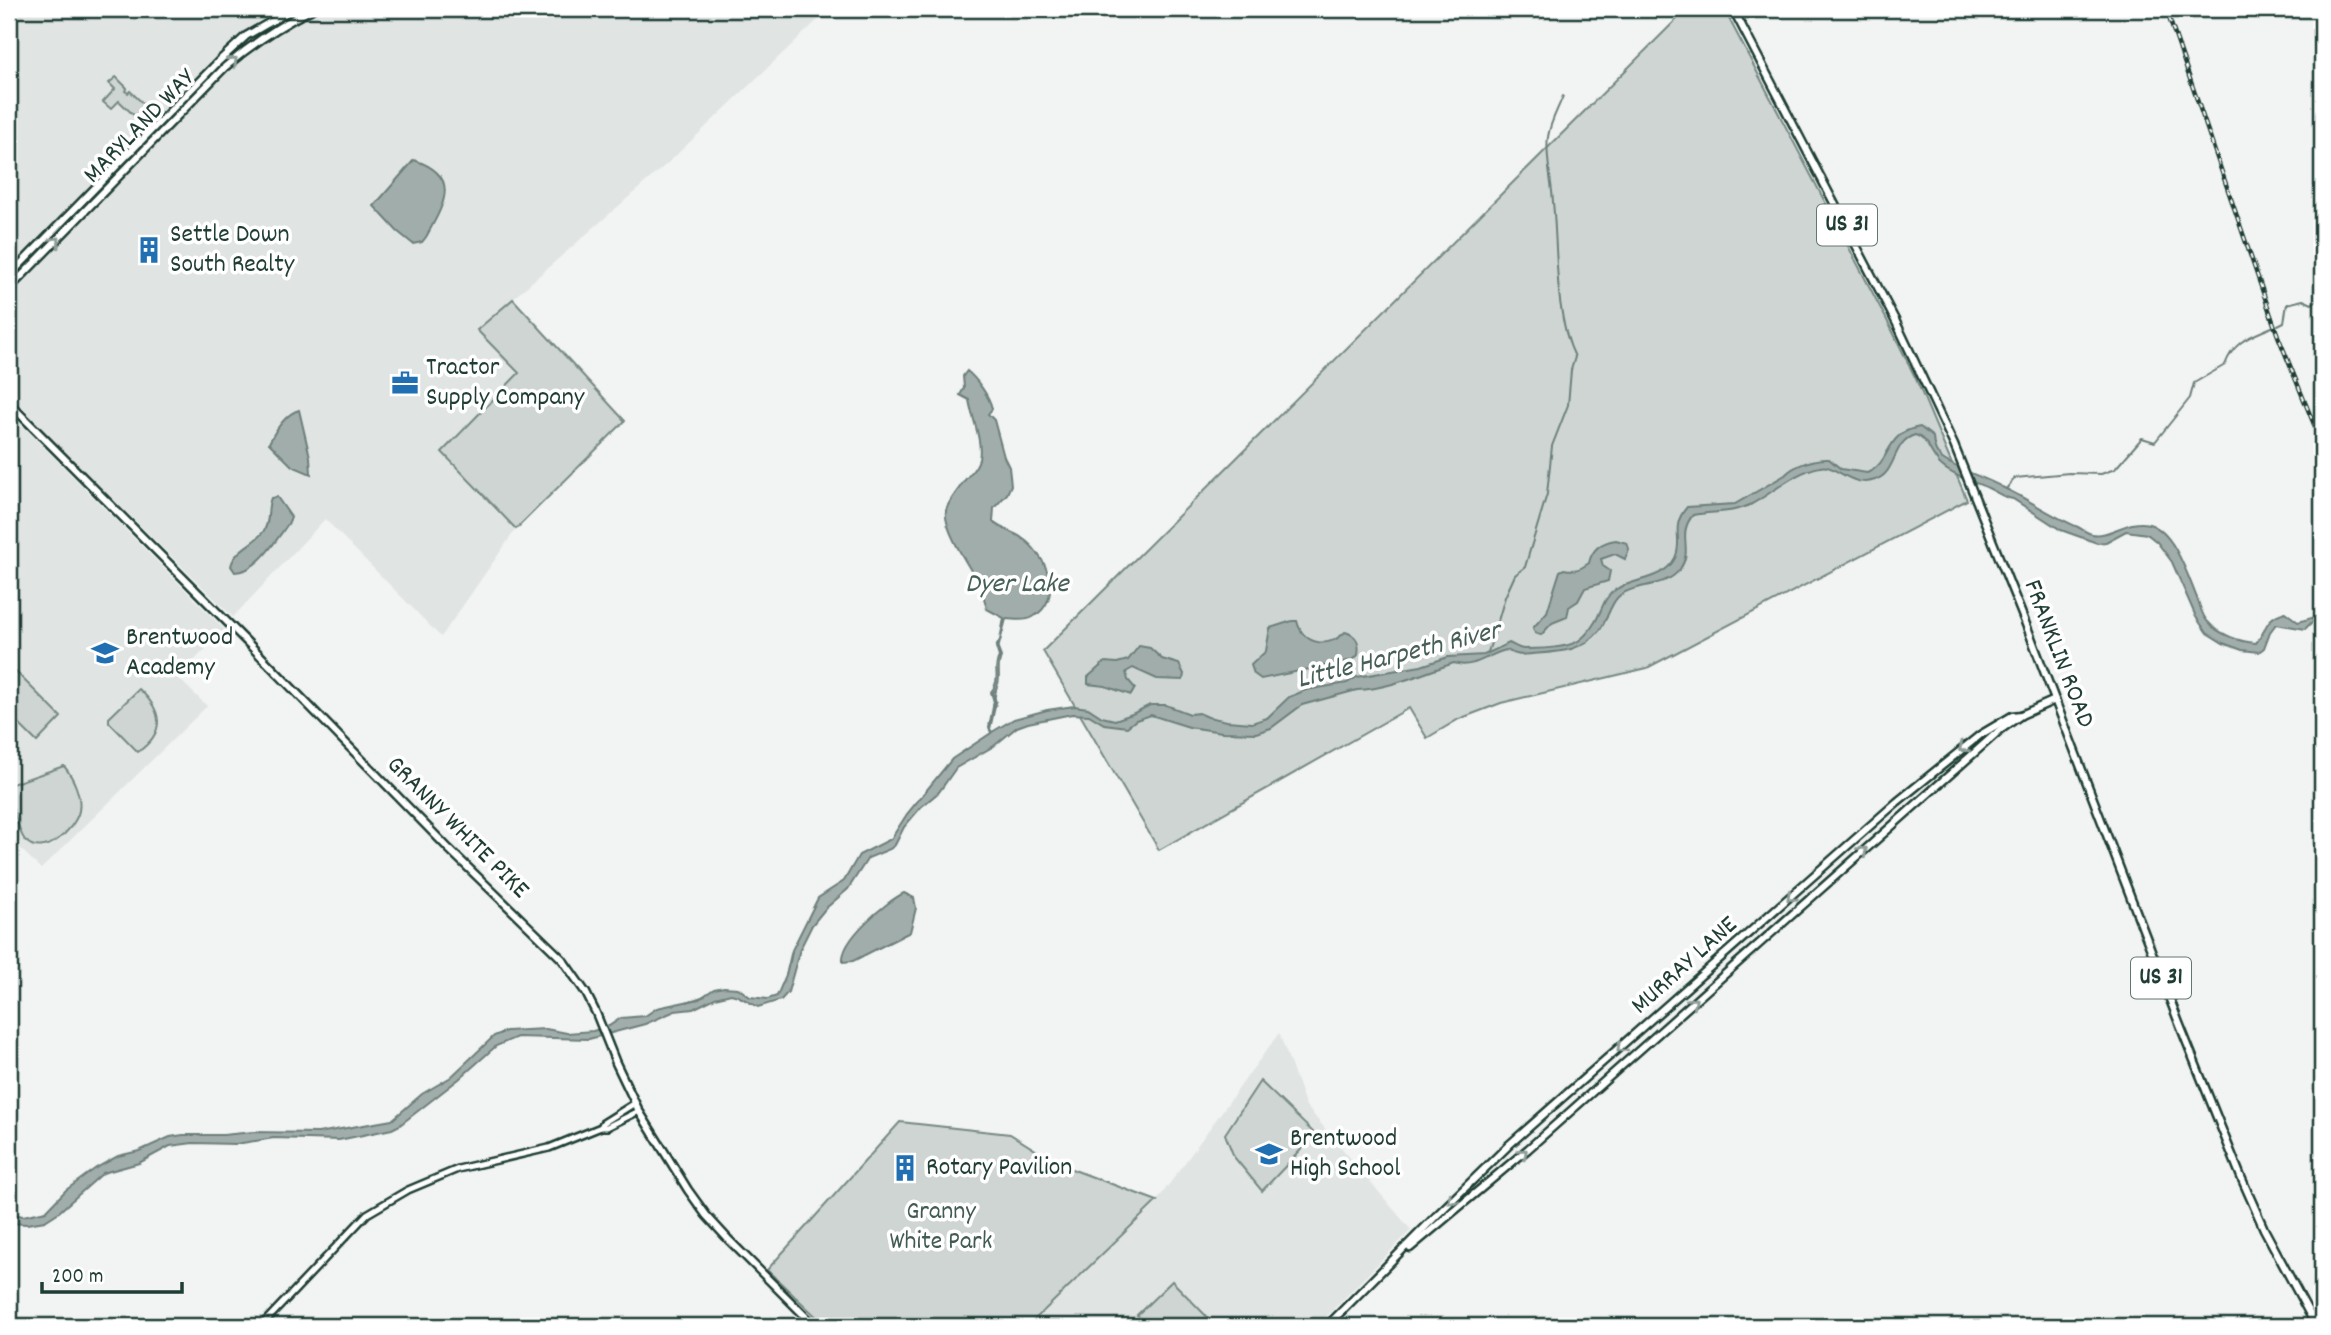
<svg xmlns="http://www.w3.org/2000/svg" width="2331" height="1335" font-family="Dekko,sans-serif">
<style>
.built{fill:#e0e4e3}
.green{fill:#ced5d3;stroke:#768984;stroke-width:2}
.water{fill:#a1adaa;stroke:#6d807b;stroke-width:2}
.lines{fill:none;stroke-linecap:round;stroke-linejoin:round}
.stream{stroke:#6d807b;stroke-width:2}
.minor-casing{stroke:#1f3d34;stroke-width:10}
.major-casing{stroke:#1f3d34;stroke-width:11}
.minor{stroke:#fff;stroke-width:5}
.major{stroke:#fff;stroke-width:6}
.rail-casing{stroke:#1f3d34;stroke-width:4.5}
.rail{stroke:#fff;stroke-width:2;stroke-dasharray:5;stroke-linecap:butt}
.oneway{stroke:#8f9e9a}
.labels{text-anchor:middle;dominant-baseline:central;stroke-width:7;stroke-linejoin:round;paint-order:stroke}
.shield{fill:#fff;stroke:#627771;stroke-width:2}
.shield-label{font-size:24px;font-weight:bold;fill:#1f3d34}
.street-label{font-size:26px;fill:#1f3d34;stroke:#fff}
.poi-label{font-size:26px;fill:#1f3d34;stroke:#fff;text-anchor:start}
.park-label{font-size:26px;fill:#425b54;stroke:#fff}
.water-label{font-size:28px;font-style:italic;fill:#465f57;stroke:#fff}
</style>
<rect width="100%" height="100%" fill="#f2f3f3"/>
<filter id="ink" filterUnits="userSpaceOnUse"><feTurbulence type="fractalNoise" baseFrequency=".0143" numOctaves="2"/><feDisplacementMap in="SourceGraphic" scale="14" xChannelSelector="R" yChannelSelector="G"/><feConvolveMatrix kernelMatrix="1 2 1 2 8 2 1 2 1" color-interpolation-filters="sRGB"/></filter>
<g filter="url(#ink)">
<!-- built -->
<g class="built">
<path d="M11 9H829L671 160 477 330 519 373 442 453 516 529 441 637 325 519 233 617 9 397V11Z"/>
<path d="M9 412 225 630 177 677 207 706 41 869 9 837Z"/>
<path d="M1279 1033 1306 1106 1411 1230 1317 1326H1028L1157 1201Z"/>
</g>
<!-- green -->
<g class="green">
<path d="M1687 9H1724L1891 328 1916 379 1967 500 1647 668 1501 703 1459 719 1427 738 1409 708 1159 850 1043 651Z"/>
<path d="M116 77 127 88 125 91 128 93 130 91 152 112 142 123 119 101 111 109 103 102 115 89 109 83Z"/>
<path d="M513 299 625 421 516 529 442 452 519 373 477 330Z"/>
<path d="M9 665 61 717 37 742 9 714Z"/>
<path d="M139 689C163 711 166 732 138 752L109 722V718Z"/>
<path d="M64 766C73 777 82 796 79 811 75 829 44 859 26 841 21 837 20 828 17 822 13 809 9 799 9 785Z"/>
<path d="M1260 1081 1313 1132 1312 1138 1262 1191 1234 1157 1225 1134Z"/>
<path d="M900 1122 1010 1134 1058 1164 1157 1201 1028 1326H826L767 1270Z"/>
<path d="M1172 1281 1216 1326H1148L1137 1315Z"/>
</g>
<!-- water -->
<g class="water">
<path d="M414 160C462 176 444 204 426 237L422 242 413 244 397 231 374 206Z"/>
<path d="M967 371C976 378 990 397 992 409L988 414 994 420 1004 457 1009 467 1011 485 1007 494 994 508 993 522C1002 530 1013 531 1022 538 1047 555 1065 599 1033 617 1025 622 1014 619 1006 619L998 649 1001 657C995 670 1004 681 993 693L996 702 990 729 992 732 1014 719 1047 710 1074 706 1088 708 1102 717 1115 720 1132 714 1150 705H1166L1190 714 1199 713 1208 717 1227 721 1252 723 1267 718 1289 697 1306 690 1347 683 1357 677 1421 666 1448 657 1484 655 1509 643C1514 645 1518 649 1524 649 1538 649 1571 648 1581 639 1586 635 1592 627 1595 622 1602 611 1603 598 1615 590 1634 578 1664 580 1675 558 1684 539 1669 528 1687 507L1735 504 1785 475C1794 465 1816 458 1829 459L1841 469 1867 473C1893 462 1883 433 1920 427L1933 437C1933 445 1936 455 1944 460 1961 471 1984 477 2002 487 2028 499 2051 516 2078 527 2082 529 2087 533 2092 534 2109 538 2129 518 2149 524 2174 531 2188 576 2197 598 2200 606 2202 616 2208 622 2218 634 2240 642 2256 643 2268 629 2263 619 2285 612L2298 622 2322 615V621H2313L2305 629 2276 624 2270 632 2264 648 2259 652 2242 650 2223 643 2207 633 2196 617 2172 562 2157 542 2147 534 2126 531 2106 542 2097 543 2061 530 2013 499C2003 498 1997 492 1988 488 1973 481 1956 478 1943 467 1931 458 1929 439 1915 435 1891 442 1898 472 1875 480 1851 489 1835 463 1820 467 1794 472 1773 493 1750 505 1731 514 1712 511 1693 515 1676 535 1694 549 1680 569 1666 589 1635 582 1618 597 1610 605 1607 620 1600 630 1583 652 1557 652 1532 654 1521 655 1516 656 1507 650 1489 653 1474 670 1454 663 1423 673 1389 689 1357 690L1302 705 1271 728 1256 733 1222 732 1189 727 1151 715 1136 720 1127 727 1104 724 1089 715 1072 714 1028 723 1017 727 994 746 956 768 939 792 921 807 904 827 895 845 890 849 868 858 848 889 825 909 812 925 800 949 788 992 781 1000 758 1007 738 996 731 994 715 998 693 1009 675 1011 645 1024 589 1039 517 1037 496 1046 459 1079 400 1125 392 1129 339 1140 274 1138 236 1144 193 1143 170 1146 139 1163 103 1173 59 1212 45 1221 27 1224 9 1223V1213L23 1216 46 1211 66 1190 96 1168 118 1156 139 1151 170 1137 183 1135H223L253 1132 318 1133 392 1120 422 1094 451 1077 494 1036 506 1031 546 1029 567 1033 593 1031 609 1026 621 1018 645 1016 657 1008 699 999 714 989 724 987 738 988 750 997 768 999 777 996 786 975 792 950 818 898 844 881 859 855 891 839 907 814 952 759 991 733 989 727 994 702 991 692C1002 679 992 669 999 657L996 647 1000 640 1004 618 987 609 981 587 983 585 979 584C970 568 943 529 946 511 947 503 957 492 962 484 968 474 976 471 979 459 983 441 972 418 969 400L960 395 964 388 963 376Z"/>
<path d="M299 410 310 457 311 474 292 466 269 443C275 431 285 414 299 410Z"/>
<path d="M277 497 291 517 288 524C276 540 257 572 235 572L231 566C235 549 253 545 263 532 271 521 266 509 271 498Z"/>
<path d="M1616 540 1627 543 1629 549 1625 559 1615 554 1601 559 1603 566 1610 571 1608 581 1585 588 1578 601 1569 607 1567 617 1552 623 1541 635 1535 633 1533 628 1547 612 1560 571 1564 569C1575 571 1579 570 1589 563 1592 549 1601 542 1616 540Z"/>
<path d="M1292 621H1297C1303 645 1329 649 1345 632 1357 635 1360 644 1358 655L1353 660 1261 679 1254 674 1251 665 1266 651 1270 628Z"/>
<path d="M1139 646 1150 648 1162 659 1179 664 1184 674 1183 680 1157 679 1133 668 1126 672 1128 680 1135 688 1131 695 1105 686 1088 684V677L1105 662 1117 663 1128 660Z"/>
<path d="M904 893 914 898 916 908 910 932 853 961 843 962C840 940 886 902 904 893Z"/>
</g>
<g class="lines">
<!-- stream -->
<g class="stream">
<path d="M2278 325 2284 322 2287 304 2303 300 2312 304 2321 297 2322 286"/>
<path d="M2006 489 2015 478 2069 473 2101 474 2115 469 2142 438 2155 442 2190 398 2194 383 2225 365C2234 341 2249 337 2272 327"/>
<path d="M1493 638 1505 597 1515 575 1525 567 1547 494 1552 446 1568 405 1571 370 1575 357C1554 315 1558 249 1553 202 1552 183 1545 154 1548 137 1550 122 1558 109 1563 96"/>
<path d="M1488 652 1491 643"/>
<path d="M993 706 996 690"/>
<path d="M790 962 792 951"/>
<path d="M687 1002 705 996"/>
</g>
<defs>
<g id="minor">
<path d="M601 1127 603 1123 635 1103"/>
<path d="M261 1326 367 1214 408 1190 458 1169 549 1148 601 1127H607L639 1111"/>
</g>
<g id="major">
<path d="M1733 9 1896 322 1954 445 2029 632 2179 1023 2241 1177 2264 1229 2316 1326"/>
<path d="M9 276 219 61 246 36 293 9"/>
<path d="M9 289 225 67C253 43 280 25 312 9"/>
<path d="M9 403 246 641 449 849 562 959 586 993 596 1013 616 1063 639 1111 688 1190 706 1215 728 1239 815 1326"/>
<path d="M1410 1248 1528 1149 2000 730 2021 715 2055 700"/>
<path d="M1327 1326 1437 1215 1510 1144 1897 802 1980 735 2012 716 2021 715"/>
</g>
</defs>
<!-- minor casing -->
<use href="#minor" class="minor-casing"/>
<!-- major casing -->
<use href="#major" class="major-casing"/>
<!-- minor -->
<use href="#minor" class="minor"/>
<!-- major -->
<use href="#major" class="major"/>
<defs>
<path id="rail" d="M2166 9 2278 336 2322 444"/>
</defs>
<!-- rail casing -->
<use href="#rail" class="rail-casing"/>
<!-- rail -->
<use href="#rail" class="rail"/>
</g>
<!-- one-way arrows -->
<defs><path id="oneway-chevron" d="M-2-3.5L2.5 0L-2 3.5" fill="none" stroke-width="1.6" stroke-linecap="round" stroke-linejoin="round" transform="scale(1.75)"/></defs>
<g class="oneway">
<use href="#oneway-chevron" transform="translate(233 61) rotate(-42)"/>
<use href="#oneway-chevron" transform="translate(56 241) rotate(-46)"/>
<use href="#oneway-chevron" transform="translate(1963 748) rotate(142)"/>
<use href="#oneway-chevron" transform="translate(1863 851) rotate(-41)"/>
<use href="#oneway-chevron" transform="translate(1791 897) rotate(138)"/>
<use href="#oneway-chevron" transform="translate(1693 1002) rotate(-41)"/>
<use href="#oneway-chevron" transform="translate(1621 1048) rotate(138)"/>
<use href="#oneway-chevron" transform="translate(1523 1153) rotate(-40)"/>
<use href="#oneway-chevron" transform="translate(1452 1200) rotate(136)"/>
</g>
</g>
<!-- icons -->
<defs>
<symbol id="building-bare" viewBox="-9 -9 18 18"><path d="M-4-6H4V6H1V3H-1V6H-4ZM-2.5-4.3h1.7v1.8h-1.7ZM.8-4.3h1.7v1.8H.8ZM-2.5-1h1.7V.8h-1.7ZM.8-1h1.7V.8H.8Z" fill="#1f6fb2" stroke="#fff" stroke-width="2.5" paint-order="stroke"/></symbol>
<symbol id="office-bare" viewBox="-9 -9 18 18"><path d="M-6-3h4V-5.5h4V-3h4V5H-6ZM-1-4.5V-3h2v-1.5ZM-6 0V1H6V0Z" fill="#1f6fb2" stroke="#fff" stroke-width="2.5" paint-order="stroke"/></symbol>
<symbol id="school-bare" viewBox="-9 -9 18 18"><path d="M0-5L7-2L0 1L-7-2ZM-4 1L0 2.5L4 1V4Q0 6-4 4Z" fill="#1f6fb2" stroke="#fff" stroke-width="2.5" paint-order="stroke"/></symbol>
</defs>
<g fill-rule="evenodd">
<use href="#building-bare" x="130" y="231" width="38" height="38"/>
<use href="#office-bare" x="386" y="364" width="38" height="38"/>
<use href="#school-bare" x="86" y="634" width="38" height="38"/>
<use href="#school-bare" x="1250" y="1135" width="38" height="38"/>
<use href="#building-bare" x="886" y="1149" width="38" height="38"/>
</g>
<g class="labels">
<!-- shield labels -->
<g class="shield">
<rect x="1817" y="204.5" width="60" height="41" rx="5"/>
<rect x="2131" y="957.5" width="60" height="41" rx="5"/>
</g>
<g class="shield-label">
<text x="1847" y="225">US 31</text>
<text x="2161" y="978">US 31</text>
</g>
<!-- street labels -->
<g class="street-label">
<text transform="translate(140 127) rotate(-46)">MARYLAND WAY</text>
<text transform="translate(2058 654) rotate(69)">FRANKLIN ROAD</text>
<text transform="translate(457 828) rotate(45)">GRANNY WHITE PIKE</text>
<text transform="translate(1685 966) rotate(-42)">MURRAY LANE</text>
</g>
<!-- poi labels -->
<g class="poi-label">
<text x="170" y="235">Settle Down<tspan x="170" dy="30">South Realty</tspan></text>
<text x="426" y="368">Tractor<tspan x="426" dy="30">Supply Company</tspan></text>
<text x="126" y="638">Brentwood<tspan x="126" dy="30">Academy</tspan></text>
<text x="1290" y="1139">Brentwood<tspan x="1290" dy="30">High School</tspan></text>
<text x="926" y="1168">Rotary Pavilion</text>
</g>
<!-- park labels -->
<g class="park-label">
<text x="941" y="1212">Granny<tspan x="941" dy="30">White Park</tspan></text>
</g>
<!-- water labels -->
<g class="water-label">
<text x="1017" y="586">Dyer Lake</text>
<text transform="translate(1399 657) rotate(-14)">Little Harpeth River</text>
</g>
</g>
<!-- margin -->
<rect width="2331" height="1335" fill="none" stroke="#fff" stroke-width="35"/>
<rect x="18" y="18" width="2296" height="1300" fill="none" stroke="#1f3d34" stroke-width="2.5" filter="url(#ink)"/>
<!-- scale -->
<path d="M42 1282v10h140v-10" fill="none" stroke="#1f3d34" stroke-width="3.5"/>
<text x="52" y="1282" font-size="21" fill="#1f3d34" stroke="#ffffff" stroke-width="5" paint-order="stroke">200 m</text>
</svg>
